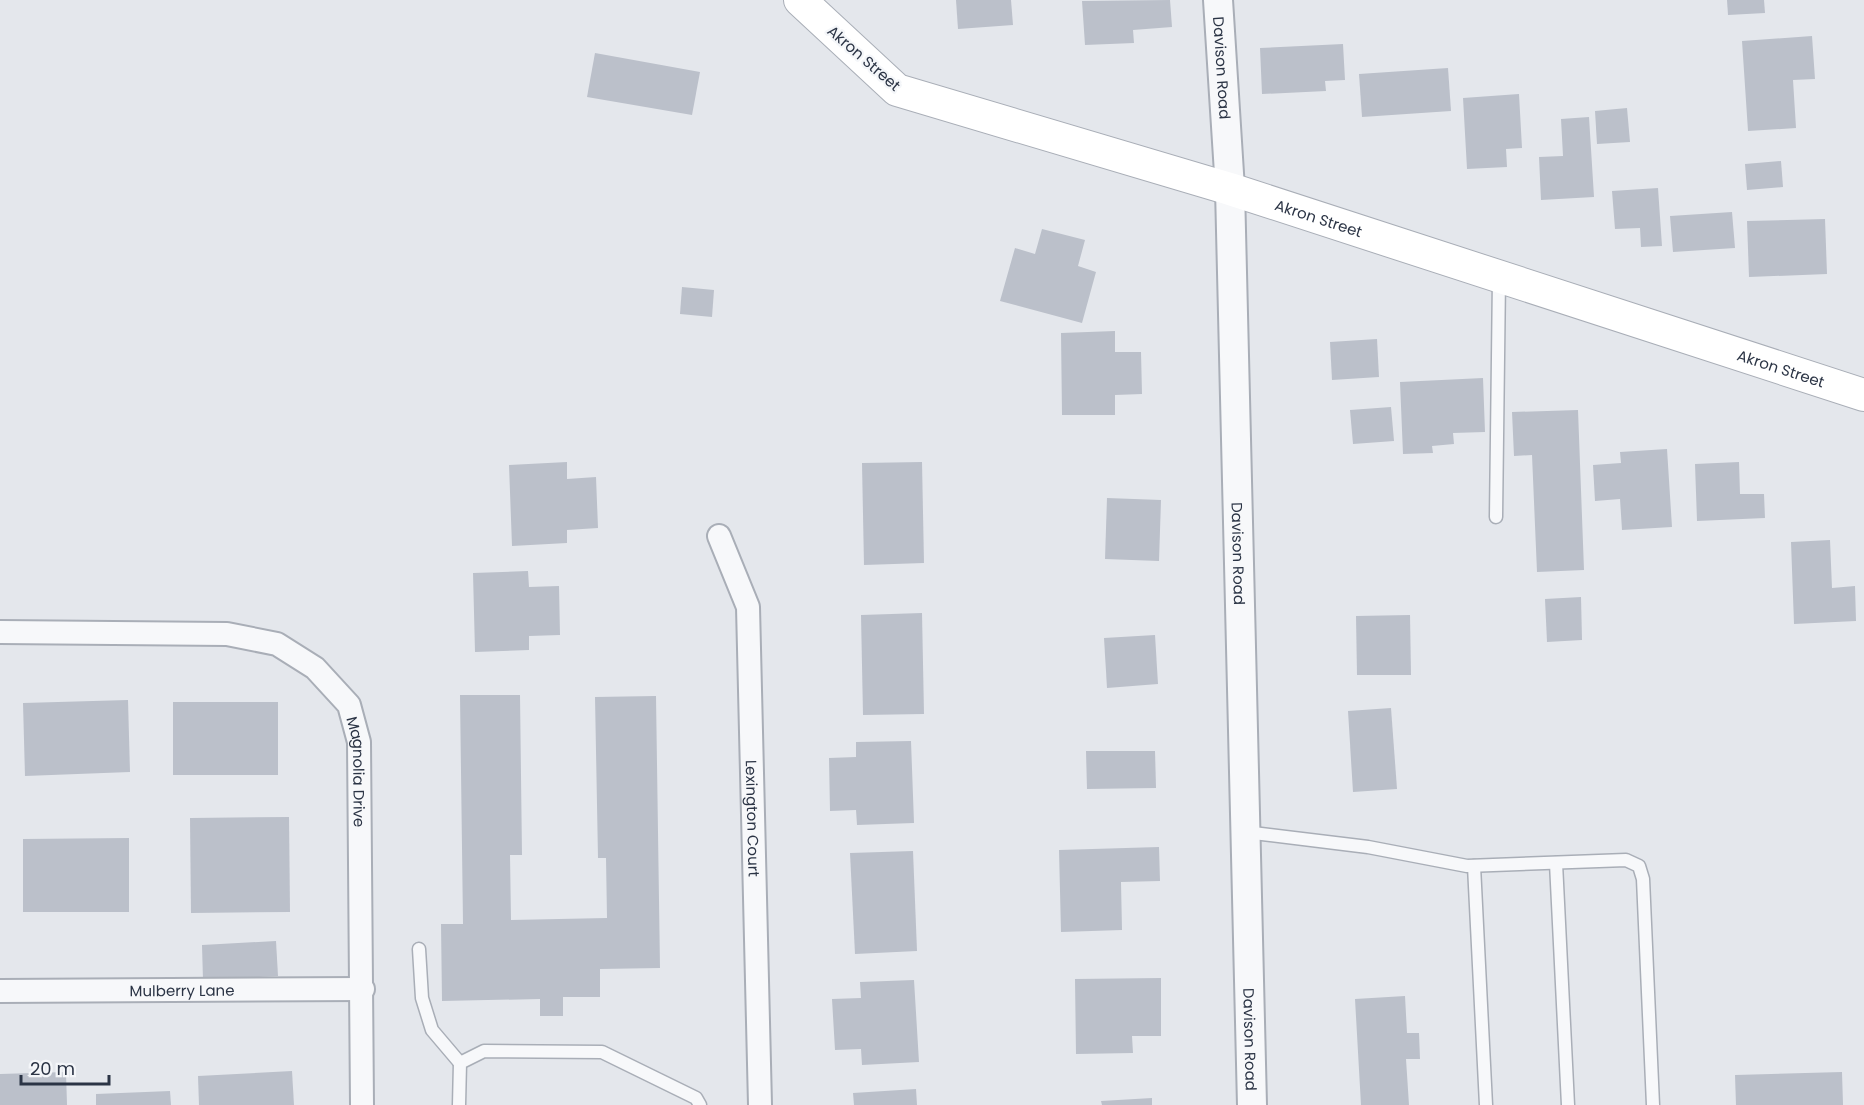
<svg xmlns="http://www.w3.org/2000/svg" width="1864" height="1105" font-family="Poppins,sans-serif">
<style>
.building{fill:#bbc0ca}
.lines{fill:none;stroke-linecap:round;stroke-linejoin:round}
.service-casing{stroke:#a9aeb7;stroke-width:15}
.minor-casing{stroke:#a9aeb7;stroke-width:26}
.tertiary-casing{stroke:#a9aeb7;stroke-width:32}
.secondary-casing{stroke:#a9aeb7;stroke-width:34}
.service{stroke:#f7f8fa;stroke-width:12}
.minor{stroke:#f7f8fa;stroke-width:22}
.tertiary{stroke:#f7f8fa;stroke-width:28}
.secondary{stroke:#fff;stroke-width:32}
.labels{text-anchor:middle;dominant-baseline:central;stroke-width:4.5;stroke-linejoin:round;paint-order:stroke}
.street-label{font-size:15px;fill:#2b3445;stroke:#f4f6f9}
</style>
<rect width="100%" height="100%" fill="#e4e7ec"/>
<!-- building -->
<g class="building">
<path d="M956 0H1011L1013 25 958 29Z"/>
<path d="M1170 0 1172 27 1133 30 1134 43 1085 45 1082 1Z"/>
<path d="M1727 0H1764L1765 13 1728 15Z"/>
<path d="M1812 36 1815 79 1793 80 1796 128 1748 131 1742 41Z"/>
<path d="M1343 44 1345 80 1325 81 1326 91 1262 94 1260 48Z"/>
<path d="M595 53 700 72 692 115 587 97Z"/>
<path d="M1448 68 1451 111 1362 117 1359 74Z"/>
<path d="M1519 94 1522 148 1506 149 1507 167 1467 169 1463 98Z"/>
<path d="M1627 108 1630 142 1597 144 1595 111Z"/>
<path d="M1589 117 1594 197 1541 200 1539 157 1563 156 1561 119Z"/>
<path d="M1781 161 1783 187 1747 190 1745 164Z"/>
<path d="M1658 188 1662 246 1641 247 1640 228 1615 229 1612 191Z"/>
<path d="M1732 212 1735 248 1673 252 1670 216Z"/>
<path d="M1825 219 1827 274 1749 277 1747 221Z"/>
<path d="M1042 229 1085 240 1078 266 1096 272 1082 323 1000 301 1015 248 1035 254Z"/>
<path d="M682 287 714 290 712 317 680 314Z"/>
<path d="M1115 331V352H1141L1142 394 1115 395V415H1062L1061 333Z"/>
<path d="M1377 339 1379 377 1332 380 1330 342Z"/>
<path d="M1483 378 1485 432 1453 433 1454 444 1432 446 1433 453 1403 454 1400 382Z"/>
<path d="M1391 407 1394 441 1353 444 1350 410Z"/>
<path d="M1578 410 1584 570 1537 572 1532 455 1514 456 1512 412Z"/>
<path d="M1667 449 1672 527 1622 530 1620 499 1595 501 1593 465 1621 463 1620 452Z"/>
<path d="M567 462V479L596 477 598 528 567 530V543L512 546 509 465Z"/>
<path d="M922 462 924 563 864 565 862 463Z"/>
<path d="M1739 462 1740 494H1764L1765 518 1697 521 1695 464Z"/>
<path d="M1107 498 1161 500 1159 561 1105 559Z"/>
<path d="M1830 540 1832 588 1855 586 1856 621 1794 624 1791 542Z"/>
<path d="M528 571 529 587 559 586 560 635 529 636V650L475 652 473 573Z"/>
<path d="M1581 597 1582 640 1547 642 1545 599Z"/>
<path d="M922 613 924 714 863 715 861 615Z"/>
<path d="M1410 615 1411 675H1357L1356 616Z"/>
<path d="M1155 635 1158 684 1107 688 1104 638Z"/>
<path d="M460 695H520L522 855H510L511 920 607 918 606 858H598L595 697 656 696 660 968 600 969V997H563V1016H540V999L442 1001 441 924H463Z"/>
<path d="M128 700 130 772 25 776 23 703Z"/>
<rect x="173" y="702" width="105" height="73"/>
<path d="M1391 708 1397 789 1353 792 1348 711Z"/>
<path d="M911 741 914 823 857 825 856 810 830 811 829 758 856 757V742Z"/>
<path d="M1086 751H1155L1156 788 1087 789Z"/>
<path d="M289 817 290 912 191 913 190 818Z"/>
<path d="M129 838V912H23V839Z"/>
<path d="M1159 847 1160 881 1121 882 1122 930 1061 932 1059 850Z"/>
<path d="M913 851 917 951 855 954 850 853Z"/>
<path d="M276 941 278 976 203 980 202 945Z"/>
<path d="M1161 978V1036H1132L1133 1053 1076 1054 1075 979Z"/>
<path d="M914 980 919 1062 862 1065 861 1049 835 1050 832 999 861 998 860 982Z"/>
<path d="M1405 996 1407 1033H1419L1420 1059H1406L1409 1105H1361L1355 999Z"/>
<path d="M292 1071 294 1105H199L198 1076Z"/>
<path d="M66 1072 67 1105H0V1074Z"/>
<path d="M1842 1072 1843 1105H1736L1735 1075Z"/>
<path d="M916 1089 917 1105H854L853 1093Z"/>
<path d="M170 1091 171 1105H96V1094Z"/>
<path d="M1152 1098V1105H1102L1101 1101Z"/>
</g>
<g class="lines">
<defs>
<g id="service">
<path d="M1496 517 1499 278"/>
<path d="M1245 832 1368 847 1467 866 1626 860 1639 866 1643 879 1653 1105"/>
<path d="M1556 863 1568 1105"/>
<path d="M1474 866 1486 1105"/>
<path d="M419 949 422 998 432 1030 460 1063"/>
<path d="M459 1105 460 1063 484 1051 602 1052 696 1098 700 1105"/>
</g>
<g id="minor">
<path id="s1" d="M719 536 748 607 760 1105"/>
<path id="s2" d="M0 632 227 634 277 644 315 668 349 705 359 742 362 1105"/>
<path id="s3" d="M0 991 363 989"/>
</g>
<g id="tertiary">
<path id="s4" d="M1218 0 1230 189 1252 1105"/>
</g>
<g id="secondary">
<path id="s5" d="M800 0 897 90 1230 189 1864 395"/>
</g>
</defs>
<!-- service casing -->
<use href="#service" class="service-casing"/>
<!-- minor casing -->
<use href="#minor" class="minor-casing"/>
<!-- tertiary casing -->
<use href="#tertiary" class="tertiary-casing"/>
<!-- secondary casing -->
<use href="#secondary" class="secondary-casing"/>
<!-- service -->
<use href="#service" class="service"/>
<!-- minor -->
<use href="#minor" class="minor"/>
<!-- tertiary -->
<use href="#tertiary" class="tertiary"/>
<!-- secondary -->
<use href="#secondary" class="secondary"/>
</g>
<g class="labels">
<!-- street labels -->
<g class="street-label">
<text transform="translate(864 58) rotate(41)">Akron Street</text>
<text stroke="none"><textPath href="#s4" startOffset="68">Davison Road</textPath></text>
<text stroke="none"><textPath href="#s5" startOffset="573">Akron Street</textPath></text>
<text stroke="none"><textPath href="#s5" startOffset="1059">Akron Street</textPath></text>
<text stroke="none"><textPath href="#s4" startOffset="554">Davison Road</textPath></text>
<text stroke="none"><textPath href="#s2" startOffset="441">Magnolia Drive</textPath></text>
<text stroke="none"><textPath href="#s1" startOffset="288">Lexington Court</textPath></text>
<text stroke="none"><textPath href="#s3" startOffset="182">Mulberry Lane</textPath></text>
<text stroke="none"><textPath href="#s4" startOffset="1040">Davison Road</textPath></text>
</g>
</g>
<!-- scale -->
<path d="M21 1075v9h88v-9" fill="none" stroke="#2b3445" stroke-width="3"/>
<text x="30" y="1075" font-size="18" fill="#2b3445" stroke="#f4f6f9" stroke-width="4.5" paint-order="stroke">20 m</text>
</svg>
